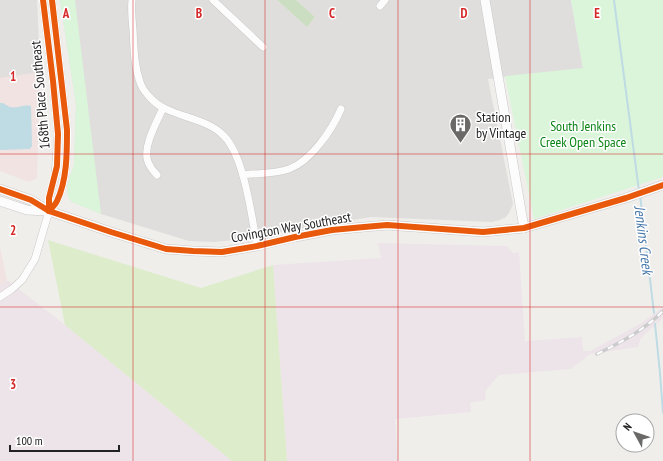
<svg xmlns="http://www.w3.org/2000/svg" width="663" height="461" font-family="'PT Sans Narrow',sans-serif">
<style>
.residential{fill:#dfdedc}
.commercial{fill:#f1e3e1}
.industrial{fill:#ede4e9}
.grass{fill:#ddeccb}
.forest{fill:#cbdec1}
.park{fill:#daf5da}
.parking{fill:#e0dfde}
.water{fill:#bfdbe3}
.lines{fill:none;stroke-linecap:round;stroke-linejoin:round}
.stream{stroke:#bfdbe3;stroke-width:2}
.minor-casing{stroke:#c9c8c7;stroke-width:8}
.tertiary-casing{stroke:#c9c8c7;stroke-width:10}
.minor{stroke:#fdfcfc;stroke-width:7}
.tertiary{stroke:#fdfcfc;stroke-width:9}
.rail-casing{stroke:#ccc;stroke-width:3.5}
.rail{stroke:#fff;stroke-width:2;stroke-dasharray:6;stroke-linecap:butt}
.cycleway-casing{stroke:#fff;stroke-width:8}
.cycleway{stroke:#e8590c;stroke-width:6}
.grid{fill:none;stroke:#d62828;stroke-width:1;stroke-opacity:0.55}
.labels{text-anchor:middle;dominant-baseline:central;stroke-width:3;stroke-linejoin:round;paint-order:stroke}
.street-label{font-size:14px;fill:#222;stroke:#fff}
.poi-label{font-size:14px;fill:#222;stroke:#fff;text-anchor:start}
.park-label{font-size:14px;fill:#0c8416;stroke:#fff}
.water-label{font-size:15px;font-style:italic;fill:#4a7aab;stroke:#fff}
.grid-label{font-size:13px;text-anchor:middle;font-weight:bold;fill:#d62828;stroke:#fff;stroke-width:3;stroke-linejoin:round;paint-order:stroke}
</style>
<rect width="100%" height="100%" fill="#f0eeeb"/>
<!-- residential -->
<path class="residential" d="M60 0H277L307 27 315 17 296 0H571L583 69 488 79 513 204 509 213 506 217 500 220 492 222 371 217 234 240 214 242 189 241 101 214 72 202 68 197 67 185 74 165 76 104Z"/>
<!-- commercial -->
<g class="commercial">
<path d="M0 0H37L40 72 37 178 29 182 0 171Z"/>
<path d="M0 247 7 280 0 286Z"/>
</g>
<!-- industrial -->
<g class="industrial">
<path d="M378 243 507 246 513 253 519 252 525 341 582 337 583 351H590L640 324 663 307V318L641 338 638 347 590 354 571 369 499 375 486 390 485 400 470 403 471 412 395 419 398 461H287L273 265 381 258Z"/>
<path d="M7 280 65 325 232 461H0V286Z"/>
</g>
<!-- grass -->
<path class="grass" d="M48 240 201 288 273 265 287 461H232L65 325Z"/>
<!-- forest -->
<path class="forest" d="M277 0H296L315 17 307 27Z"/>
<!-- park -->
<g class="park">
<path d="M60 0H75L101 214 72 202 68 197 67 185 74 165 76 104Z"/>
<path d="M571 0H663V177L534 219 505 76 583 68Z"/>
</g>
<!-- parking -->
<path class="parking" d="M0 0H37L40 72 0 78Z"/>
<!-- water -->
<path class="water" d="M0 103C5 103 5 105 10 107 17 109 24 104 31 106L32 146 30 149 0 150Z"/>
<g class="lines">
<!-- stream -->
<g class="stream">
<path d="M614 0 639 191"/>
<path d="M640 195 654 313"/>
<path d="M655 324 660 373 663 413"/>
</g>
<defs>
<g id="minor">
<path d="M132 0C131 10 132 20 133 30 134 47 134 65 140 82 143 92 155 104 164 108 183 118 209 120 224 136 244 156 252 217 257 246"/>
<path d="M213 0 263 47"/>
<path d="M380 6 385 0"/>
<path d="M157 175C153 171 150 167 148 162 142 147 157 122 163 108"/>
<path d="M243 175C258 173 275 174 289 169 311 161 332 130 341 109"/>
<path d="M49 211C52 208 55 205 57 201 67 180 67 153 67 130L52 0"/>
<path d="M0 297 12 289 22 280 35 259 49 211V198L55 176 58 134 53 81 43 0"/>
</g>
<g id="tertiary">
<path d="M485 0 524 228"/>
<path d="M0 189 31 200 49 211 111 232 166 249 193 251 222 252 257 246 295 237 332 230 364 227 387 225 483 232 524 228 626 198 663 185"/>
<path d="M0 201 27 210 48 211"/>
</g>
</defs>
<!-- minor casing -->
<use href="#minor" class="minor-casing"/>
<!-- tertiary casing -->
<use href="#tertiary" class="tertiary-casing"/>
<!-- minor -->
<use href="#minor" class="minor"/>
<!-- tertiary -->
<use href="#tertiary" class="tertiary"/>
<defs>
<path id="rail" d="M597 354C622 342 644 330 663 311"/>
</defs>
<!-- rail casing -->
<use href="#rail" class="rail-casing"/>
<!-- rail -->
<use href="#rail" class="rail"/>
<defs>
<g id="cycleway">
<path d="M43 0 53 81 58 134 57 166 49 198V211"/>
<path d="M0 189 31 200 49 211 111 232 166 249 193 251 222 252 257 246 295 237 332 230 364 227 387 225 483 232 524 228 626 198 663 185"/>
<path d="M49 211C52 208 55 205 57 201 67 180 67 153 67 130L52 0"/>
</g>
</defs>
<!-- cycleway casing -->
<use href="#cycleway" class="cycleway-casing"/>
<!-- cycleway -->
<use href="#cycleway" class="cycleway"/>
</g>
<!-- grid -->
<path class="grid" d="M133 0V461M265 0V461M398 0V461M530 0V461M0 154H663M0 307H663"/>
<!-- icons -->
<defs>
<symbol id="building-pin" viewBox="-11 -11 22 30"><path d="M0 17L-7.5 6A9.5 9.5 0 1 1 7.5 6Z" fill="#6a6968" stroke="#fff"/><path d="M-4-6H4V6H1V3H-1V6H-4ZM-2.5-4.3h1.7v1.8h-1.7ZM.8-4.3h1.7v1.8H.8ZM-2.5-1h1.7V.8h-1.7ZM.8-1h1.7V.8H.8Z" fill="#fff"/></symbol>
</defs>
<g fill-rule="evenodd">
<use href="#building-pin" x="448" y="112" width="25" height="34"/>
</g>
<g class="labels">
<!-- street labels -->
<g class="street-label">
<text transform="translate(40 95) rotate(-95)">168th Place Southeast</text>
<text transform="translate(291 227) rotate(-10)">Covington Way Southeast</text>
</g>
<!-- poi labels -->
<g class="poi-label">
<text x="476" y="117">Station<tspan x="476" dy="16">by Vintage</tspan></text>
</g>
<!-- park labels -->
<g class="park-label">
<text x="583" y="126">South Jenkins<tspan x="583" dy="16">Creek Open Space</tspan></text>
</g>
<!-- water labels -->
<g class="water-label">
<text transform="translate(644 240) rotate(83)">Jenkins Creek</text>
</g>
</g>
<g class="grid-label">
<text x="66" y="18">A</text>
<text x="199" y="18">B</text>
<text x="332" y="18">C</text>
<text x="464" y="18">D</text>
<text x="597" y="18">E</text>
<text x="13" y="81">1</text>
<text x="13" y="235">2</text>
<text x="13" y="389">3</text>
</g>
<!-- north arrow -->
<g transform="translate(635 433) rotate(310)"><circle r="19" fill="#ffffff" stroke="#a7a7a7"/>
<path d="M0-3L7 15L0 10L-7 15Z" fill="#6a6968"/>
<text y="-6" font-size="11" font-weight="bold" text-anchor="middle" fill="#222222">N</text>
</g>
<!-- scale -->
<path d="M10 445v6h109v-6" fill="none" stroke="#222222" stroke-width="2"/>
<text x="16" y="445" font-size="12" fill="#222222" stroke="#ffffff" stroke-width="3" paint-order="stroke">100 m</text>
</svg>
